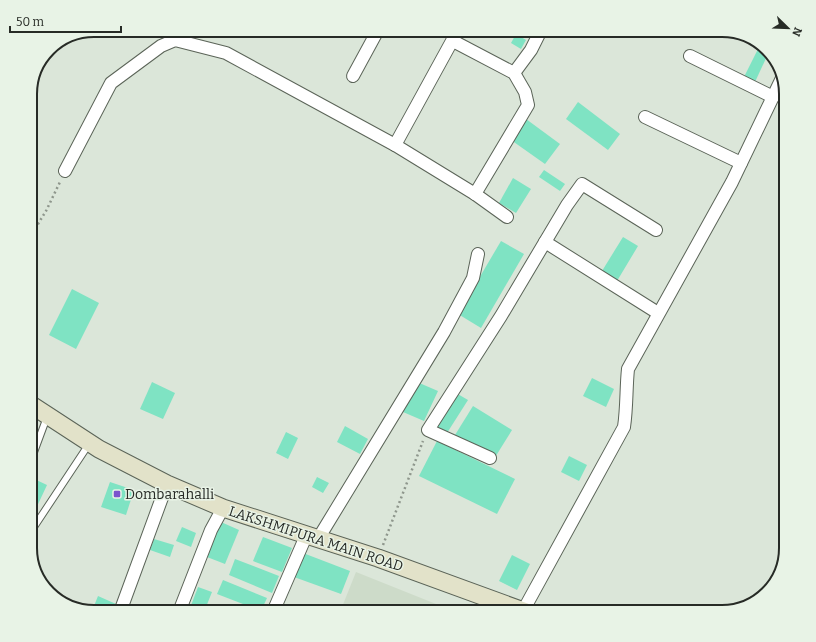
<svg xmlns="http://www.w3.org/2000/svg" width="816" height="642" font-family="Bitter,serif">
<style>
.built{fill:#cddbc9}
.building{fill:#7fe3c3}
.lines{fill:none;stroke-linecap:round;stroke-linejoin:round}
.service-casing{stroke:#5b6458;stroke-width:8}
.minor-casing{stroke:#5b6458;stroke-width:14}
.secondary-casing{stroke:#5b6458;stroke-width:19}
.path{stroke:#8e968c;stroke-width:2.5;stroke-dasharray:2 3;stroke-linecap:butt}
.service{stroke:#fff;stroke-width:6}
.minor{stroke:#fff;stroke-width:12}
.secondary{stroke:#e2e2c9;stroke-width:17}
.poi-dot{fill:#7b53cd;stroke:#e8f3e6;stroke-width:1.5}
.labels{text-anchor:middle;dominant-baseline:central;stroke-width:3;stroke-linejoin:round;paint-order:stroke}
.poi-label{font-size:14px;fill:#272b26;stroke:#e8f3e6;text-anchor:start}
.street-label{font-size:14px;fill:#272b26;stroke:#e8f3e6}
.rim{fill:none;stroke:#272b26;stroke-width:2}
</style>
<rect width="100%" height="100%" fill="#dbe6d9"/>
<!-- built -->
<path class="built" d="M356 572 456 612H340Z"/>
<!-- building -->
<g class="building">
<path d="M516 34 526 40 521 49 511 43Z"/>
<path d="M758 49 768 54 755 82 744 77Z"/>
<path d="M578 102 620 134 608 150 566 119Z"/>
<path d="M526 119 560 144 545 164 511 140Z"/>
<path d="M544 170 565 184 560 191 539 177Z"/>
<path d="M513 178 531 189 516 213 499 203Z"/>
<path d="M623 237 638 246 617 281 602 271Z"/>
<path d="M501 241 524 254 481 328 458 314Z"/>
<path d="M72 289 99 303 76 349 49 335Z"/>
<path d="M592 378 614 389 606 407 583 396Z"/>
<path d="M152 382 175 393 163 419 140 409Z"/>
<path d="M417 382 438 391 424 421 403 412Z"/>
<path d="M456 393 468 400 447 433 435 426Z"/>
<path d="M473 406 512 430 494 459 455 435Z"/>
<path d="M345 426 368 439 360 454 337 442Z"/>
<path d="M286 432 298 438 288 459 276 453Z"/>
<path d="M437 441 515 479 497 514 419 476Z"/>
<path d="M569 456 587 465 579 481 561 472Z"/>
<path d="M30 477 47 485 32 517H30Z"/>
<path d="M317 477 329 483 323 493 312 487Z"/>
<path d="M110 482 134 490 126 515 101 507Z"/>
<path d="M221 522 239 530 225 564 207 557Z"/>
<path d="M182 527 196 533 191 547 176 541Z"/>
<path d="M263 537 292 548 282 572 253 561Z"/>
<path d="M154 539 174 545 170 557 150 550Z"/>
<path d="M303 553 350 571 341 594 294 577Z"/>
<path d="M512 555 530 564 517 590 499 581Z"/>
<path d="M235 559 279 576 272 593 229 575Z"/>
<path d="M223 580 267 598 261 611 217 594Z"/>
<path d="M198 587 212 592 204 612 190 608Z"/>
<path d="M98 596 116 604 113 612 92 611Z"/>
</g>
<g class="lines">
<defs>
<g id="service">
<path d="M30 463 47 417"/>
<path d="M30 533 89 444"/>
</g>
<g id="minor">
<path d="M453 41 514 73 525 92 528 105 475 194"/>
<path d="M690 56 773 97"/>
<path d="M514 73 531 50 541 30"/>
<path d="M353 76 378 30"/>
<path d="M645 117 741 163"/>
<path d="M395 145 458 30"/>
<path d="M65 171 111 83 161 46 175 40 226 53 395 145 475 194 507 217"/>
<path d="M545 242 658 313"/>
<path d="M490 458 428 430 501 316 567 205 582 184 656 230"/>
<path d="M318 539 444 332 473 278 478 254"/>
<path d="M523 611 624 427C627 407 626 388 628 369L732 182 782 78"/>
<path d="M120 612 167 484"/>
<path d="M179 612 211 530 223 508"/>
<path d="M273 612 306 536"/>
</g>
<path id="secondary" d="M30 404 99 449 167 484 223 508 378 558 526 612"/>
</defs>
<!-- service casing -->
<use href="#service" class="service-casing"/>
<!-- minor casing -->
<use href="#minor" class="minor-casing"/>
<!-- secondary casing -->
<use href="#secondary" class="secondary-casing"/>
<!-- path -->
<g class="path">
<path d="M30 237 46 211 60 182"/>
<path d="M383 545 423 441"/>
</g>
<!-- service -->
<use href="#service" class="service"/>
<!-- minor -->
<use href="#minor" class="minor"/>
<!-- secondary -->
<use href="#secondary" class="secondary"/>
</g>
<!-- markers -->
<rect class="poi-dot" x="113" y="490" width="8" height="8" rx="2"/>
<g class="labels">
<!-- poi labels -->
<g class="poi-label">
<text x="125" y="494">Dombarahalli</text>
</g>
<!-- street labels -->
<g class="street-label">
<text transform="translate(316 539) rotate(18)">LAKSHMIPURA MAIN ROAD</text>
</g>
</g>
<!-- crop -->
<path d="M0 0H816V642H0ZM94 37H722A57 57 0 0 1 779 94V548A57 57 0 0 1 722 605H94A57 57 0 0 1 37 548V94A57 57 0 0 1 94 37Z" fill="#e8f3e6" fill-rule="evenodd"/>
<path class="rim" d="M94 37H722A57 57 0 0 1 779 94V548A57 57 0 0 1 722 605H94A57 57 0 0 1 37 548V94A57 57 0 0 1 94 37Z"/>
<!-- north arrow -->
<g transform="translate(788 28) rotate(113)" stroke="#e8f3e6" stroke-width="3" paint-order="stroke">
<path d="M0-3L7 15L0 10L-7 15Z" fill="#272b26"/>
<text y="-6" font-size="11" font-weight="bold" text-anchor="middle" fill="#272b26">N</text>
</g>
<!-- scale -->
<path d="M10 26v6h111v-6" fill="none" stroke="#272b26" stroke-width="2"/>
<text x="16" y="26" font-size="12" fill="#272b26" stroke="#e8f3e6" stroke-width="3" paint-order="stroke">50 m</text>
</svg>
